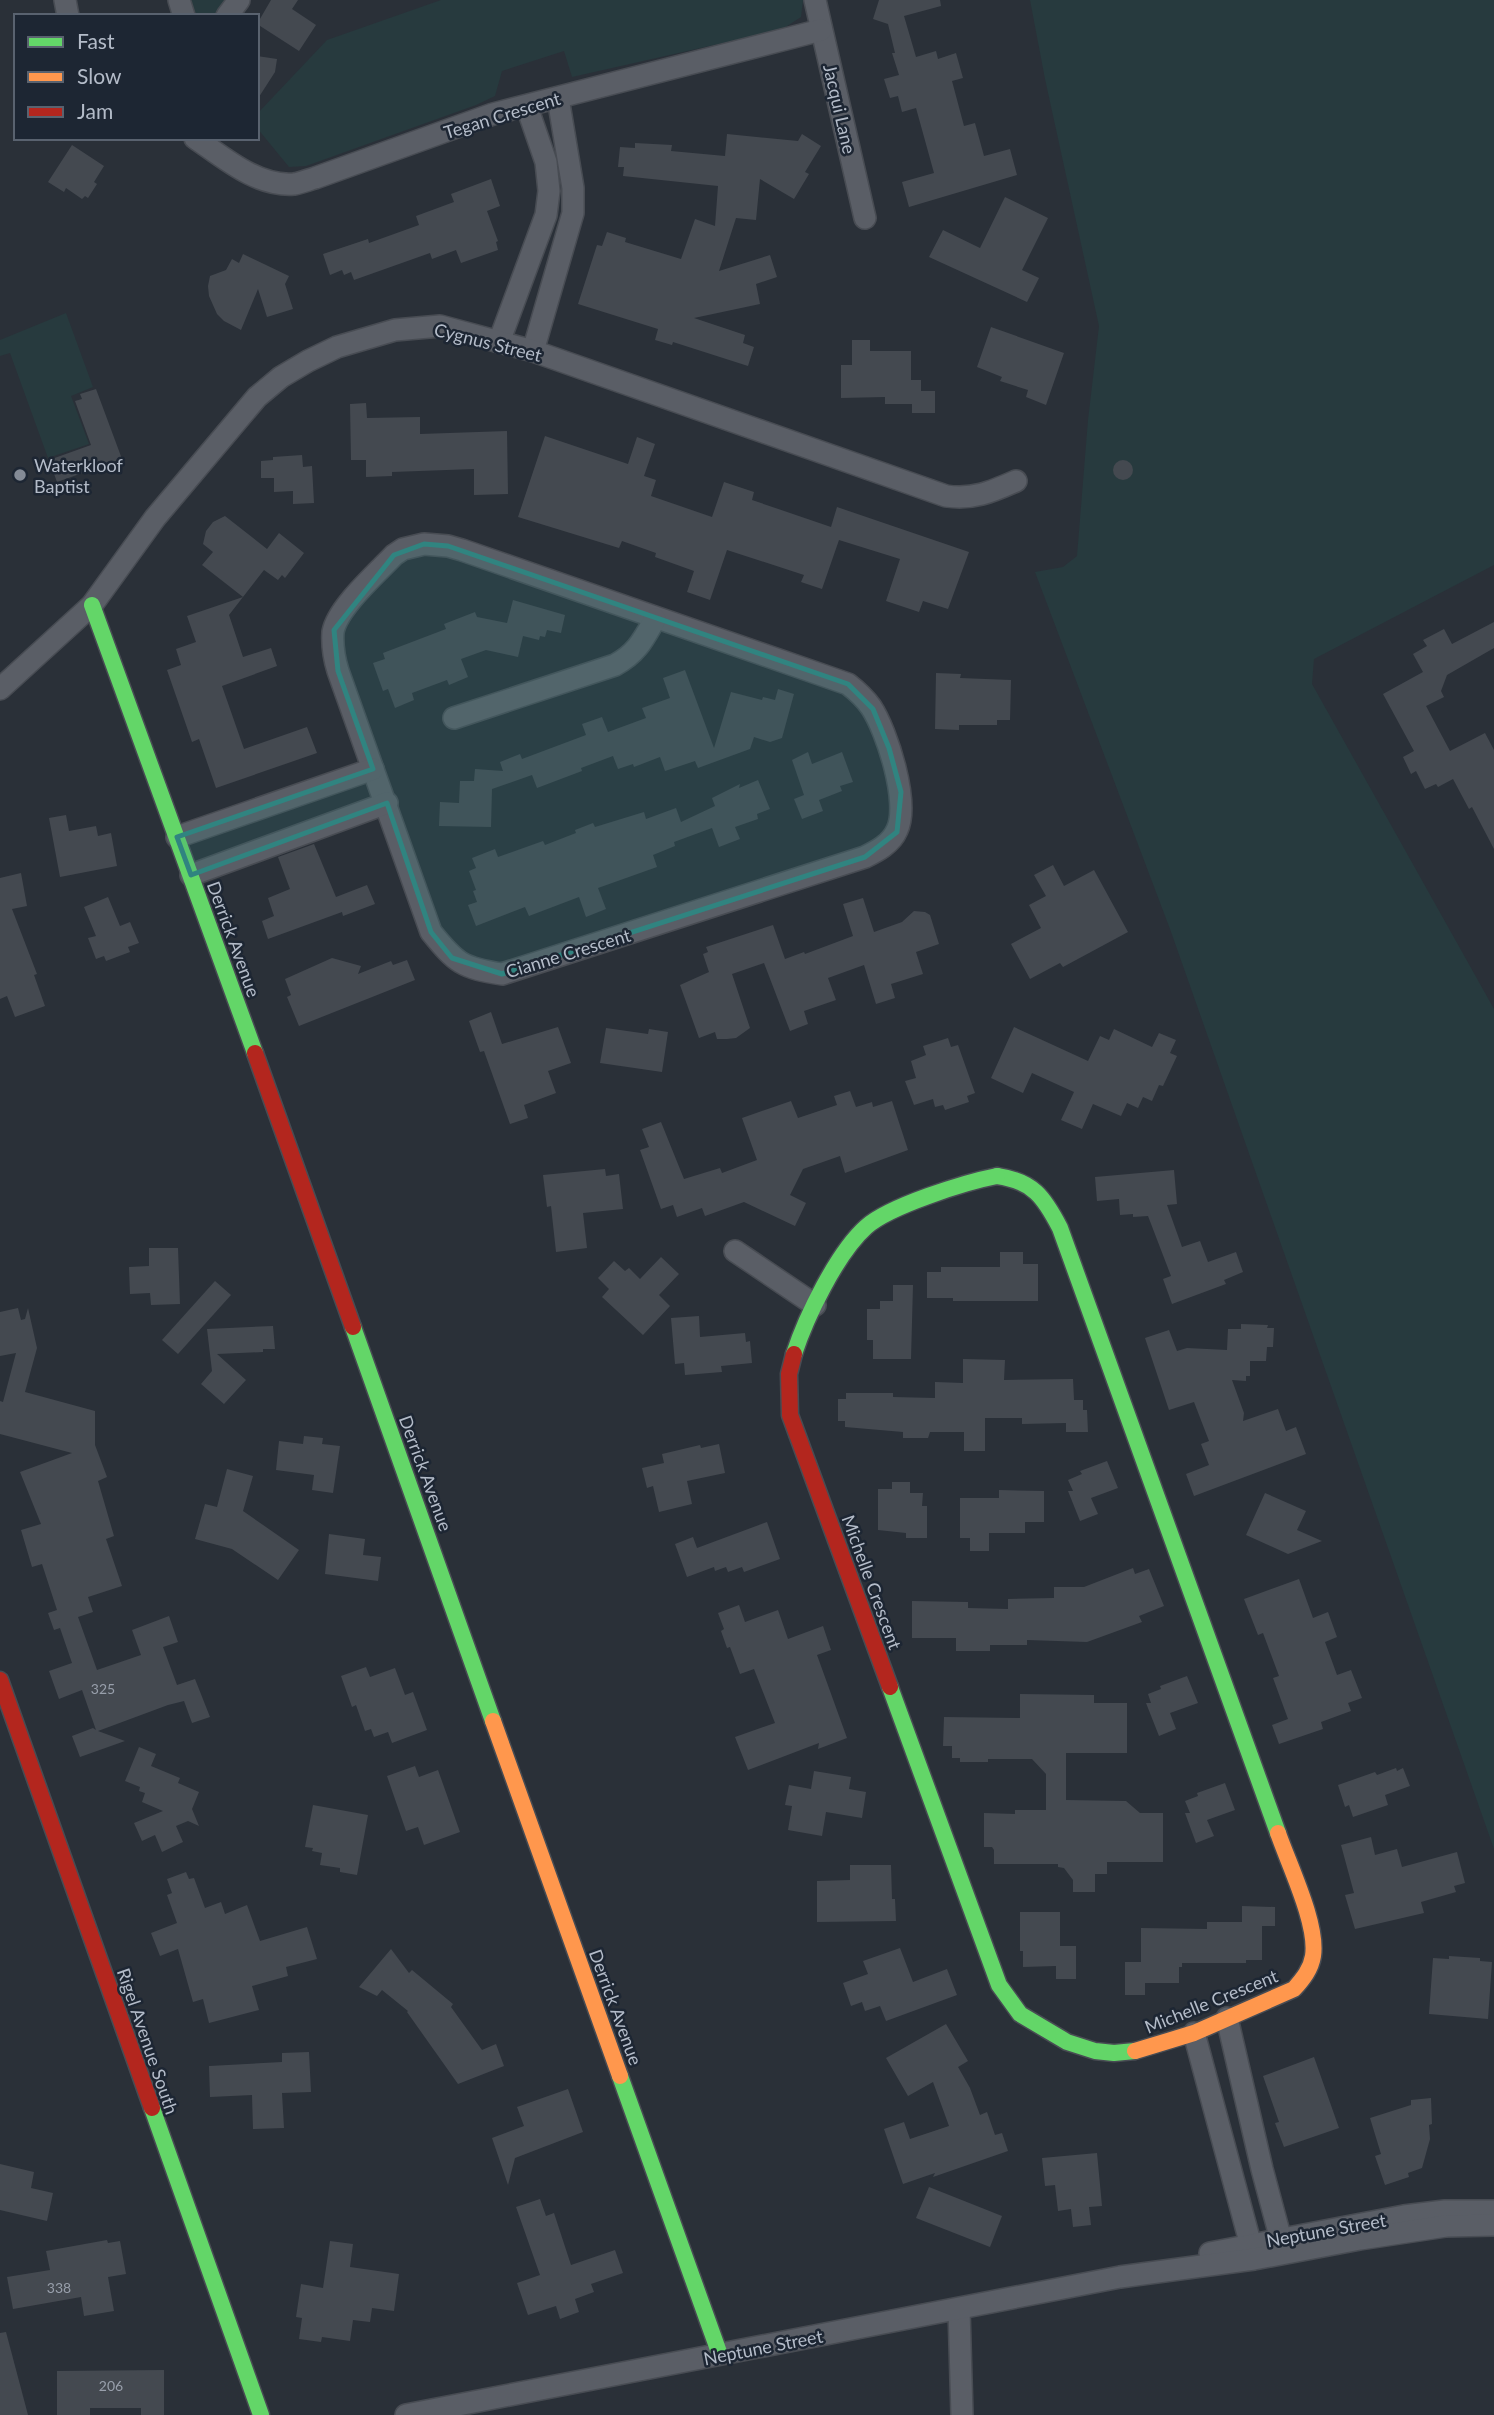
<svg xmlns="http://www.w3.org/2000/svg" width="1494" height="2415" font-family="Lato,sans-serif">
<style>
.green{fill:#273a3e}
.building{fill:#444950}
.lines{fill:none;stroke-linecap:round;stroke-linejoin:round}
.street-casing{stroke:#484c53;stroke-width:24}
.fast-casing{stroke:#484c53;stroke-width:19}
.slow-casing{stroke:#484c53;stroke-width:19}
.jam-casing{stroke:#484c53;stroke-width:19}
.street{stroke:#5a5e66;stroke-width:21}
.fast{stroke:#63d668;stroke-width:16}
.slow{stroke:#ff974d;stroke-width:16}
.jam{stroke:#b3261e;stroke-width:16}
.marked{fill:#308480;fill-opacity:0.2;stroke:#308480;stroke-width:5;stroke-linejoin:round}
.poi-dot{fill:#848b96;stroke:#1d2633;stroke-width:2.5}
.labels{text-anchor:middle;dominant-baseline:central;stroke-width:5;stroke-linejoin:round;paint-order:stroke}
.number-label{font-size:14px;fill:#989fab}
.street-label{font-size:18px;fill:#b4bcc9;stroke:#1d2633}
.poi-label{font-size:18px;fill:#b4bcc9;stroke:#1d2633;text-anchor:start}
</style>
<rect width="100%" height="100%" fill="#2a3038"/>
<!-- green -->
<g class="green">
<path d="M191 0H227L213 16H199L194 11Z"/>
<path d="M441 0H803L801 17 781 30 572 77 564 51 502 71 495 96 476 105 306 166 289 167 257 128V114L327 40Z"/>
<path d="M1030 0H1494V565L1314 659 1312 684 1494 1009V1849L1170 929 1035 572 1063 567 1077 556 1088 420 1099 326 1045 79Z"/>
<path d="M66 313 93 387 71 396 89 444 48 458 10 353 0 356V340Z"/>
</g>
<!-- building -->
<g class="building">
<path d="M271 0H298L292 9 316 25 299 51 257 24Z"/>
<path d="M879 0H940L941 6 904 16 916 57 936 51 938 59 956 53 963 78 952 81 964 126 975 123 984 156 1010 149 1017 175 909 207 902 182 934 173 916 108 902 112 898 96 890 98 884 79 899 75 892 53H895L888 24 873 19Z"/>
<path d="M257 56 277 59 275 72 257 100Z"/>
<path d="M727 134 798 141 802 134 821 146 805 172 809 174 794 199 760 179 756 220 736 218 719 271 770 255 777 277 756 284 760 304 694 318 745 335 743 343 754 347 748 366 673 342 672 345 655 340 658 329 578 304 597 245 602 246 607 232 626 238 625 242 681 259 695 219 715 226 718 186 623 176 624 167H618L620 147 635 148V143L672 145 671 151 725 156Z"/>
<path d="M72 145 104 166 94 182 97 184 88 198 85 196 82 199 66 188 64 192 48 182Z"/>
<path d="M491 179 500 206 487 211 498 241 496 242 498 250 461 263 456 250 432 259 430 253 354 280 351 272 344 275 342 270 330 275 323 254 368 239 369 243 419 225 416 216 454 202 451 194Z"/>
<path d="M1005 197 1048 218 1022 270 1039 278 1027 302 929 257 943 230 980 248Z"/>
<path d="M243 254 289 276 285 284 293 309 267 317 258 289 241 330 224 321 217 314 209 296 208 286 210 276 226 270 232 259 239 263Z"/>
<path d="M991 327 1064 353 1046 405 1026 397 1028 390 1000 381 1002 377 977 367Z"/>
<path d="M852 340H870V351H911V380H921V391H935V413H912V404H885V397L841 398V365H852Z"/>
<path d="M96 389 122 459 57 482 49 460 91 445 75 401 82 399 80 394Z"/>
<path d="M366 403 367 418 420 417V434L507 431 508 494 474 495V469L392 472V476L366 477V460H351L350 404Z"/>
<path d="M545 436 628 464 637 437 655 444 644 476 656 480 651 496 712 517 724 482 754 492 752 500 831 527 837 507 969 552 948 609 923 601 919 612 886 601 900 559 839 540 822 589 801 582 804 575 727 550 710 600 687 592 694 571 655 557 656 553 622 541 619 548 518 517Z"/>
<path d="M302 455 303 467 312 466 314 503 293 504V491L274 492V478H261V461L273 460V457Z"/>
<circle cx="1123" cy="470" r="10"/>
<path d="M225 516 267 549 279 533 304 553 285 578 282 575 278 580 264 570 229 615 243 657 271 648 277 666 222 686 244 749 307 727 317 753 216 788 199 739 192 742 167 670 181 665 176 649 196 642 187 616 243 597 202 565 213 552 203 544 206 531 213 522Z"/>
<path d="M513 600 565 615 561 633 547 630 545 637 540 636 539 640 523 636 518 657 486 650 461 659 468 677 449 685 447 680 412 693 414 700 395 708 388 689 383 691 373 663 385 659 383 653 446 629 444 624 475 612 477 617 507 623Z"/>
<path d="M1494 622V648L1447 675 1441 691 1444 697 1426 706 1450 751 1485 733 1494 750V849L1472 807 1469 809 1453 779 1438 787 1436 784 1425 789 1416 771 1411 774 1403 757 1414 751 1383 694 1423 672 1413 654 1427 646 1423 640 1444 629 1452 644Z"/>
<path d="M685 670 714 748 731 692 762 700 763 697 775 700 778 689 794 694 782 738 770 742 754 737 750 749 698 768 695 761 665 771 660 757 634 767 633 764 618 769 613 756 581 768 582 771 537 788 532 775 492 789 491 827 439 826 440 802 459 803 460 781H474L475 769 503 771 500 762 520 754 522 759 586 735 582 724 602 717 608 732 646 718 642 708 670 698 663 678Z"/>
<path d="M936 673 961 674 960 678 1011 680 1010 720H997V725H959V730L935 729Z"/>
<path d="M808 752 812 764 842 752 853 782 840 786 842 791 819 800 823 811 802 819 794 799 804 795 792 760Z"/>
<path d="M758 780 770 809 757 814 758 819 735 827 740 839 719 847 712 828 674 842 675 846 653 855 657 867 598 888 606 909 586 917 579 897 529 916 525 907 476 926 468 905 477 902 473 891 476 890 469 871 476 868 472 858 495 849 498 857 543 841 545 845 576 833 575 830 593 823 595 827 644 812 646 819 676 808 681 822 715 806 712 798 740 784 739 788Z"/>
<path d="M66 815 69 831 96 826 98 836 111 833 117 866 60 877 49 818Z"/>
<path d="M314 844 336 897 367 885 375 904 343 916 342 912 268 939 262 921 274 916 268 898 290 889 278 857Z"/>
<path d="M1053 865 1064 886 1094 870 1128 932 1063 967 1060 963 1030 979 1011 944 1041 928 1029 905 1046 896 1034 875Z"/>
<path d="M21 873 27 906 12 909 37 974 34 975 45 1006 15 1017 7 996 0 999V878Z"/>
<path d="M108 897 120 926 130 922 139 943 128 947 130 952 106 961 104 956 96 959 88 938 96 936 84 907Z"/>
<path d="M863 898 874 932 902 922 914 911 925 912 930 915 939 944 916 952 923 974 891 984 895 998 876 1004 864 965 828 978 836 1000 804 1011 808 1024 790 1031 764 963 732 974 750 1028 736 1038 727 1039H717L715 1032 699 1038 680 985 709 972 703 954 708 952 706 947 773 925 785 959 804 952 805 954 853 936 843 904Z"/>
<path d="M332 958 361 966 358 974 391 961 393 965 407 960 415 980 299 1026 287 997 291 995 285 979Z"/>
<path d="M491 1012 502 1044 558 1027 571 1063 548 1071 556 1093 524 1105 528 1118 510 1124 484 1051 480 1052 469 1021Z"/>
<path d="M1014 1027 1088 1061 1100 1036 1109 1040 1114 1029 1152 1047 1159 1033 1176 1040 1170 1053 1177 1056 1163 1086 1159 1085 1152 1101 1143 1097 1138 1108 1127 1103 1121 1116 1093 1104 1082 1129 1061 1120 1074 1092 1032 1073 1023 1093 991 1078Z"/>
<path d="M606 1028 648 1034 649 1029 668 1032 662 1072 600 1063Z"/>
<path d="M948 1038 951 1047 958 1045 975 1093 967 1096 969 1102 945 1110 943 1105 935 1107 933 1099 914 1105 905 1081 916 1078 911 1061 926 1055 923 1046Z"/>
<path d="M850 1091 856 1107 872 1102 873 1107 892 1101 908 1150 845 1173 840 1156 803 1169 790 1195 806 1203 795 1226 744 1202 705 1216 702 1208 677 1217 673 1205 661 1209 640 1150 649 1147 642 1129 661 1122 684 1179 720 1168 722 1173 757 1160 742 1118 791 1101 798 1118 837 1105 834 1096Z"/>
<path d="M605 1169 606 1176 619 1174 623 1209 583 1213 587 1248 556 1252 551 1206 547 1207 543 1175Z"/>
<path d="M1174 1170 1177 1204 1167 1205 1182 1247 1200 1241 1208 1262 1236 1252 1243 1272 1224 1280 1226 1284 1172 1304 1163 1279 1171 1276 1148 1216 1133 1217V1214L1120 1215 1119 1199 1097 1201 1095 1177Z"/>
<path d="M149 1248H178L180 1304 151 1305 150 1293 130 1294 129 1267 149 1266Z"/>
<path d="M1000 1252H1023V1264H1038V1301H953V1298H927V1272H941V1267H1000Z"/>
<path d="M661 1257 679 1274 659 1295 670 1306 643 1335 602 1297 609 1289 598 1278 614 1261 625 1271 629 1268 640 1279Z"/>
<path d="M215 1281 231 1295 178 1354 162 1340Z"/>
<path d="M893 1285H913L911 1359H873V1340H867V1309H880V1301H893Z"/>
<path d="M18 1308 21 1320 25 1319 28 1308 37 1348 25 1392 95 1411V1445L107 1477 98 1481 114 1536 106 1539 122 1586 88 1597 93 1612 78 1617 97 1670 141 1655 132 1630 169 1616 178 1642 163 1647 177 1685 195 1679 210 1717 192 1723 184 1701 168 1705 98 1731 125 1741 80 1757 72 1736 93 1728 96 1730 82 1690 59 1699 49 1671 72 1663 60 1628 54 1630 48 1613 57 1610 42 1564 32 1567 21 1530 41 1524 20 1472 72 1453 0 1434V1401L3 1402 16 1353 0 1356V1312Z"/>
<path d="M699 1316 700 1337 745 1333 746 1342 750 1341 752 1363 721 1366 722 1372 685 1375 684 1363 675 1364 671 1318Z"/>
<path d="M1241 1324 1268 1325 1267 1328H1274L1273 1347H1267L1266 1361H1250V1376H1246V1381L1232 1380 1244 1413 1243 1421 1278 1409 1286 1431 1296 1427 1306 1454 1194 1496 1186 1474 1209 1465 1201 1444 1209 1441 1194 1402 1169 1410 1145 1338 1169 1330 1177 1351 1187 1348 1227 1350 1228 1329H1241Z"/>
<path d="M273 1326 275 1349H263V1352L217 1354 246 1380 224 1404 201 1384 212 1371 207 1329Z"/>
<path d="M963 1359 1005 1360 1004 1380 1073 1379 1074 1400H1083V1410H1087L1088 1432H1066V1423L1022 1424V1418H985V1451H964V1432H930L928 1438H903V1432L845 1427V1421H838V1399H846V1393H893V1397L935 1398V1382L963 1383Z"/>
<path d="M304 1436 323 1438 322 1444 340 1446 333 1493 312 1490 314 1475 276 1470 279 1441 303 1444Z"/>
<path d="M719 1444 725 1473 687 1481 692 1504 659 1512 653 1486 647 1488 642 1468 664 1463 662 1454 700 1445 701 1448Z"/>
<path d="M1107 1461 1118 1488 1091 1498 1098 1514 1080 1521 1068 1491H1073L1068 1480 1082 1474 1080 1471Z"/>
<path d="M227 1469 253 1476 243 1511 299 1550 278 1580 232 1549 195 1539 205 1504 217 1507Z"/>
<path d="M892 1482H910V1493H923L922 1506H927V1538H906V1533L878 1530V1489H892Z"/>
<path d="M999 1490 1044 1491V1522H1025V1533H989V1551H970V1538H960V1498H999Z"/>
<path d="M1265 1493 1306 1511 1297 1530 1322 1541 1288 1554 1246 1535Z"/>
<path d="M767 1522 780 1559 744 1572 742 1567 728 1572 726 1567 715 1571 714 1567 687 1577 675 1544 693 1537 697 1548Z"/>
<path d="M329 1534 365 1539 363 1555 381 1557 378 1581 325 1574Z"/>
<path d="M1133 1568 1135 1574 1149 1569 1164 1606 1139 1616 1142 1622 1087 1642 1027 1640V1645H990V1651H956V1638H912V1601L968 1602V1608L1008 1609V1599L1054 1598V1587H1084Z"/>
<path d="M1299 1579 1313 1618 1328 1612 1337 1637 1325 1642 1337 1675 1351 1670 1362 1698 1348 1703 1351 1711 1321 1722 1323 1729 1279 1744 1272 1725 1288 1719 1273 1678 1279 1676 1263 1633 1258 1635 1244 1599Z"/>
<path d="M739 1605 745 1622 778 1610 788 1639 823 1626 831 1650 817 1655 847 1738 818 1749 819 1743 748 1770 735 1737 775 1723 754 1669 740 1674 730 1647 727 1648 721 1631 724 1629 718 1613Z"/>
<path d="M366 1667 370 1677 395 1668 405 1695 413 1692 427 1730 392 1743 388 1732 374 1737 371 1729 365 1731 356 1705 352 1707 341 1676Z"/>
<path d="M1187 1676 1198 1703 1170 1713 1176 1729 1159 1736 1146 1703H1151L1148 1694 1161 1689 1160 1686Z"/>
<path d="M1020 1694 1094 1695V1703H1127V1753H1066V1800L1126 1801 1140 1813H1163V1862H1107V1874H1095V1892H1073V1880L1064 1868 1058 1867V1864H994V1850L992 1847H984V1813L1015 1814V1810H1046V1774L1032 1759H988V1762H960V1758H952V1746H943L944 1717 1020 1718Z"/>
<path d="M139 1747 156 1754 151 1766 180 1778 178 1783 199 1792 192 1809 199 1826 188 1821 176 1826 183 1842 162 1852 155 1835 142 1841 134 1823 163 1811 142 1802 145 1793 139 1791 140 1787 125 1781Z"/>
<path d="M415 1766 419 1777 438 1770 460 1832 424 1845 418 1827 406 1831 387 1776Z"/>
<path d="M1396 1768 1397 1771 1403 1768 1410 1786 1385 1795 1388 1805 1353 1817 1349 1805 1345 1807 1338 1785 1375 1772 1377 1775Z"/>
<path d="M814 1771 851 1777 849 1789 866 1792 862 1818 826 1812 822 1836 788 1830 792 1806 785 1805 789 1785 811 1789Z"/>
<path d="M1225 1783 1235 1810 1207 1820 1214 1836 1196 1843 1185 1813H1190L1185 1801 1198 1796 1197 1793Z"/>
<path d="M313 1805 368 1815 357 1875 340 1872V1868L320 1865 322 1853 312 1851 313 1848 305 1847Z"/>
<path d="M1371 1837 1375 1855 1397 1849 1402 1867 1457 1852 1465 1883 1454 1886 1456 1892 1421 1902 1424 1913 1355 1929 1345 1895 1354 1893 1341 1845Z"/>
<path d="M850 1865H891L892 1899H895L896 1921 817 1922V1881L850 1880Z"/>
<path d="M186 1872 189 1879 194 1878 205 1908 221 1902 225 1914 247 1905 260 1941 307 1927 317 1959 286 1967 288 1976 252 1986 259 2010 209 2023 203 1999 193 2002 178 1949 160 1956 151 1933 177 1923 167 1895 172 1893 167 1879Z"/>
<path d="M1242 1906 1275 1907V1926H1262V1960H1246V1963H1182V1967H1179V1983H1145V1995H1125V1962H1141V1928L1207 1929V1922H1242Z"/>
<path d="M1020 1912H1060V1946H1076V1979H1056V1966L1023 1967V1951H1020Z"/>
<path d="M900 1948 913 1982 947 1969 957 1995 886 2021 880 2006 865 2011 862 2002 851 2006 843 1983 868 1974 863 1961Z"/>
<path d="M391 1949 409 1973 412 1970 453 2004 451 2007 482 2050 496 2044 504 2066 458 2084 407 2012 408 2011 382 1990 377 1996 359 1987Z"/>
<path d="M1449 1956 1480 1958V1961L1492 1962 1488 2019 1429 2014 1433 1958 1449 1959Z"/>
<path d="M946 2024 968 2061 958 2067 970 2088 980 2115 987 2112 995 2135 1002 2133 1008 2151 933 2177 935 2173 903 2184 884 2129 904 2122 910 2139 949 2126 933 2082 908 2096 886 2058Z"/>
<path d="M309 2052 311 2092 282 2093 284 2128 253 2129 252 2095 210 2097 209 2066 282 2062V2053Z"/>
<path d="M1314 2057 1339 2128 1284 2147 1275 2123 1279 2122 1263 2076Z"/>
<path d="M568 2089 583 2132 515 2158 508 2185 492 2138 524 2126 517 2107Z"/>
<path d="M1431 2098 1432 2124 1429 2125 1430 2139 1422 2168 1408 2173 1409 2177 1385 2185 1375 2156 1381 2154 1370 2118 1411 2105V2100Z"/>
<path d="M1097 2153 1102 2206 1089 2207 1091 2225 1073 2227 1071 2209 1058 2211 1055 2185 1045 2186 1042 2158Z"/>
<path d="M0 2164 34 2172 31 2188 53 2193 47 2221 0 2210Z"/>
<path d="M929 2187 1002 2216 990 2247 916 2218Z"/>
<path d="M540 2199 546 2216 554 2213 571 2265 615 2250 623 2273 591 2284 594 2292 575 2299 579 2312 560 2319 556 2306 528 2315 517 2283 540 2275 516 2207Z"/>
<path d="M107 2240 108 2243 120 2241 126 2274 108 2277 114 2311 84 2316 81 2297 13 2309 7 2277 50 2270 46 2251Z"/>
<path d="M330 2241 353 2244 350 2267 399 2274 394 2311 372 2308 370 2322 353 2320 350 2341 322 2337 321 2342 299 2339 302 2318 296 2317 301 2284 323 2288Z"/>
<path d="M6 2332 28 2415H0V2333Z"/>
<path d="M164 2370V2415H141V2408H90V2415H57V2371Z"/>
</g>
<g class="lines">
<defs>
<g id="street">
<path d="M65 0 68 16"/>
<path d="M179 0 184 16"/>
<path d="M815 0 865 218"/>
<path d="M227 16 239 0"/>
<path d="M195 138C223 157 257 187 294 184 301 183 308 180 315 178L493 114 821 30"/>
<path d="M499 342 546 215 549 191 546 162 527 107"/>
<path d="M533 351 573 213V188L558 98"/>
<path d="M424 544 448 546 462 550 848 684C857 691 864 697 871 707 887 731 910 803 897 830 891 844 877 851 865 857L502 974C462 968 456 963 431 932L338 671C334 658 332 646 333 632 337 608 377 573 394 555L403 549Z"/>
<path d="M0 689 92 605 155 518 257 397 281 377 308 361 337 347 395 330 440 326 533 351 946 496C973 500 991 492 1016 481"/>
<path d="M454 718 615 665C637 653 643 640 655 619"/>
<path d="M177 837 373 769"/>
<path d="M191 875 387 803"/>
<path d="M735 1251 815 1305"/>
<path d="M1227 2018 1262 2169 1284 2251"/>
<path d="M1194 2033 1254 2257"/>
<path d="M1210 2253 1404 2216 1445 2211H1494"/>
<path d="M959 2309 962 2415"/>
<path d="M406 2415 1120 2277 1254 2259 1360 2239 1446 2226 1494 2225"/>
</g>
<g id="fast">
<path d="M92 605 255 1053"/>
<path d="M997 1176C1033 1181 1044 1197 1060 1228L1278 1833"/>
<path d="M353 1327 493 1721"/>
<path d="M794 1354C806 1317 837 1253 866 1227 889 1206 966 1182 997 1176"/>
<path d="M890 1687 999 1985 1020 2014 1067 2042 1095 2051 1114 2053 1135 2051"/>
<path d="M620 2076 720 2355"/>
<path d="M152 2108 261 2415"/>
</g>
<g id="slow">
<path d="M493 1721 620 2076"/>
<path d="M1135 2051 1194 2033 1294 1989C1303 1979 1311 1969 1313 1956 1318 1924 1289 1865 1278 1833"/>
</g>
<g id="jam">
<path d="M255 1053 353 1327"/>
<path d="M794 1354 789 1374 790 1415 890 1687"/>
<path d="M0 1680 152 2108"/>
</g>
</defs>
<!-- street casing -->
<use href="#street" class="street-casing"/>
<!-- fast casing -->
<use href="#fast" class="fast-casing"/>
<!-- slow casing -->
<use href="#slow" class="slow-casing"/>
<!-- jam casing -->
<use href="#jam" class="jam-casing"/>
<!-- street -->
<use href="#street" class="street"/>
<!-- fast -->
<use href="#fast" class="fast"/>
<!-- slow -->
<use href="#slow" class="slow"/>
<!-- jam -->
<use href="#jam" class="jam"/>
</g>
<!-- marked area -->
<path class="marked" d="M424 544 448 546 848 684 873 709 889 748 901 792 897 832 865 857 502 974 452 958 431 932 387 803 191 875 177 837 373 769 338 671 334 630 394 555Z"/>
<!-- markers -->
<circle class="poi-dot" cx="20" cy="475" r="7"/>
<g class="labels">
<!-- number labels -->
<g class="number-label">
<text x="103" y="1688">325</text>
<text x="59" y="2287">338</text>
<text x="111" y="2385">206</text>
</g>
<!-- street labels -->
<g class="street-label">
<text transform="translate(840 109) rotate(77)">Jacqui Lane</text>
<text transform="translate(502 115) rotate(-17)">Tegan Crescent</text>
<text transform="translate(488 342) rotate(14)">Cygnus Street</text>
<text transform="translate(234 939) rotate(70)">Derrick Avenue</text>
<text transform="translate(568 953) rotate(-17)">Cianne Crescent</text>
<text transform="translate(426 1473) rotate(70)">Derrick Avenue</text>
<text transform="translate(872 1582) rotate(70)">Michelle Crescent</text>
<text transform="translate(1211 2001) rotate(-22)">Michelle Crescent</text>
<text transform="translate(616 2007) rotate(70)">Derrick Avenue</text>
<text transform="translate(148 2041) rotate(71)">Rigel Avenue South</text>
<text transform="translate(1326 2230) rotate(-10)">Neptune Street</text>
<text transform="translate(763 2347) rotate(-11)">Neptune Street</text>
</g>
<!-- poi labels -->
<g class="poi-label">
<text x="34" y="465">Waterkloof<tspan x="34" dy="21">Baptist</tspan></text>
</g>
</g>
<!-- legend -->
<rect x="14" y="14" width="245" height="126" fill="#1d2633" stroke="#59626f" stroke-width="2"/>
<rect x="28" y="37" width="35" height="10" fill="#63d668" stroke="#59626f" stroke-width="2"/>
<text x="77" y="49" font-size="21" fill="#b4bcc9">Fast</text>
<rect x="28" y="72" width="35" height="10" fill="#ff974d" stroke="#59626f" stroke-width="2"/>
<text x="77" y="84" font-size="21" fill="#b4bcc9">Slow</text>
<rect x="28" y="107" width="35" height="10" fill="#b3261e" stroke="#59626f" stroke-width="2"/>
<text x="77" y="119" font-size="21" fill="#b4bcc9">Jam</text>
</svg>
